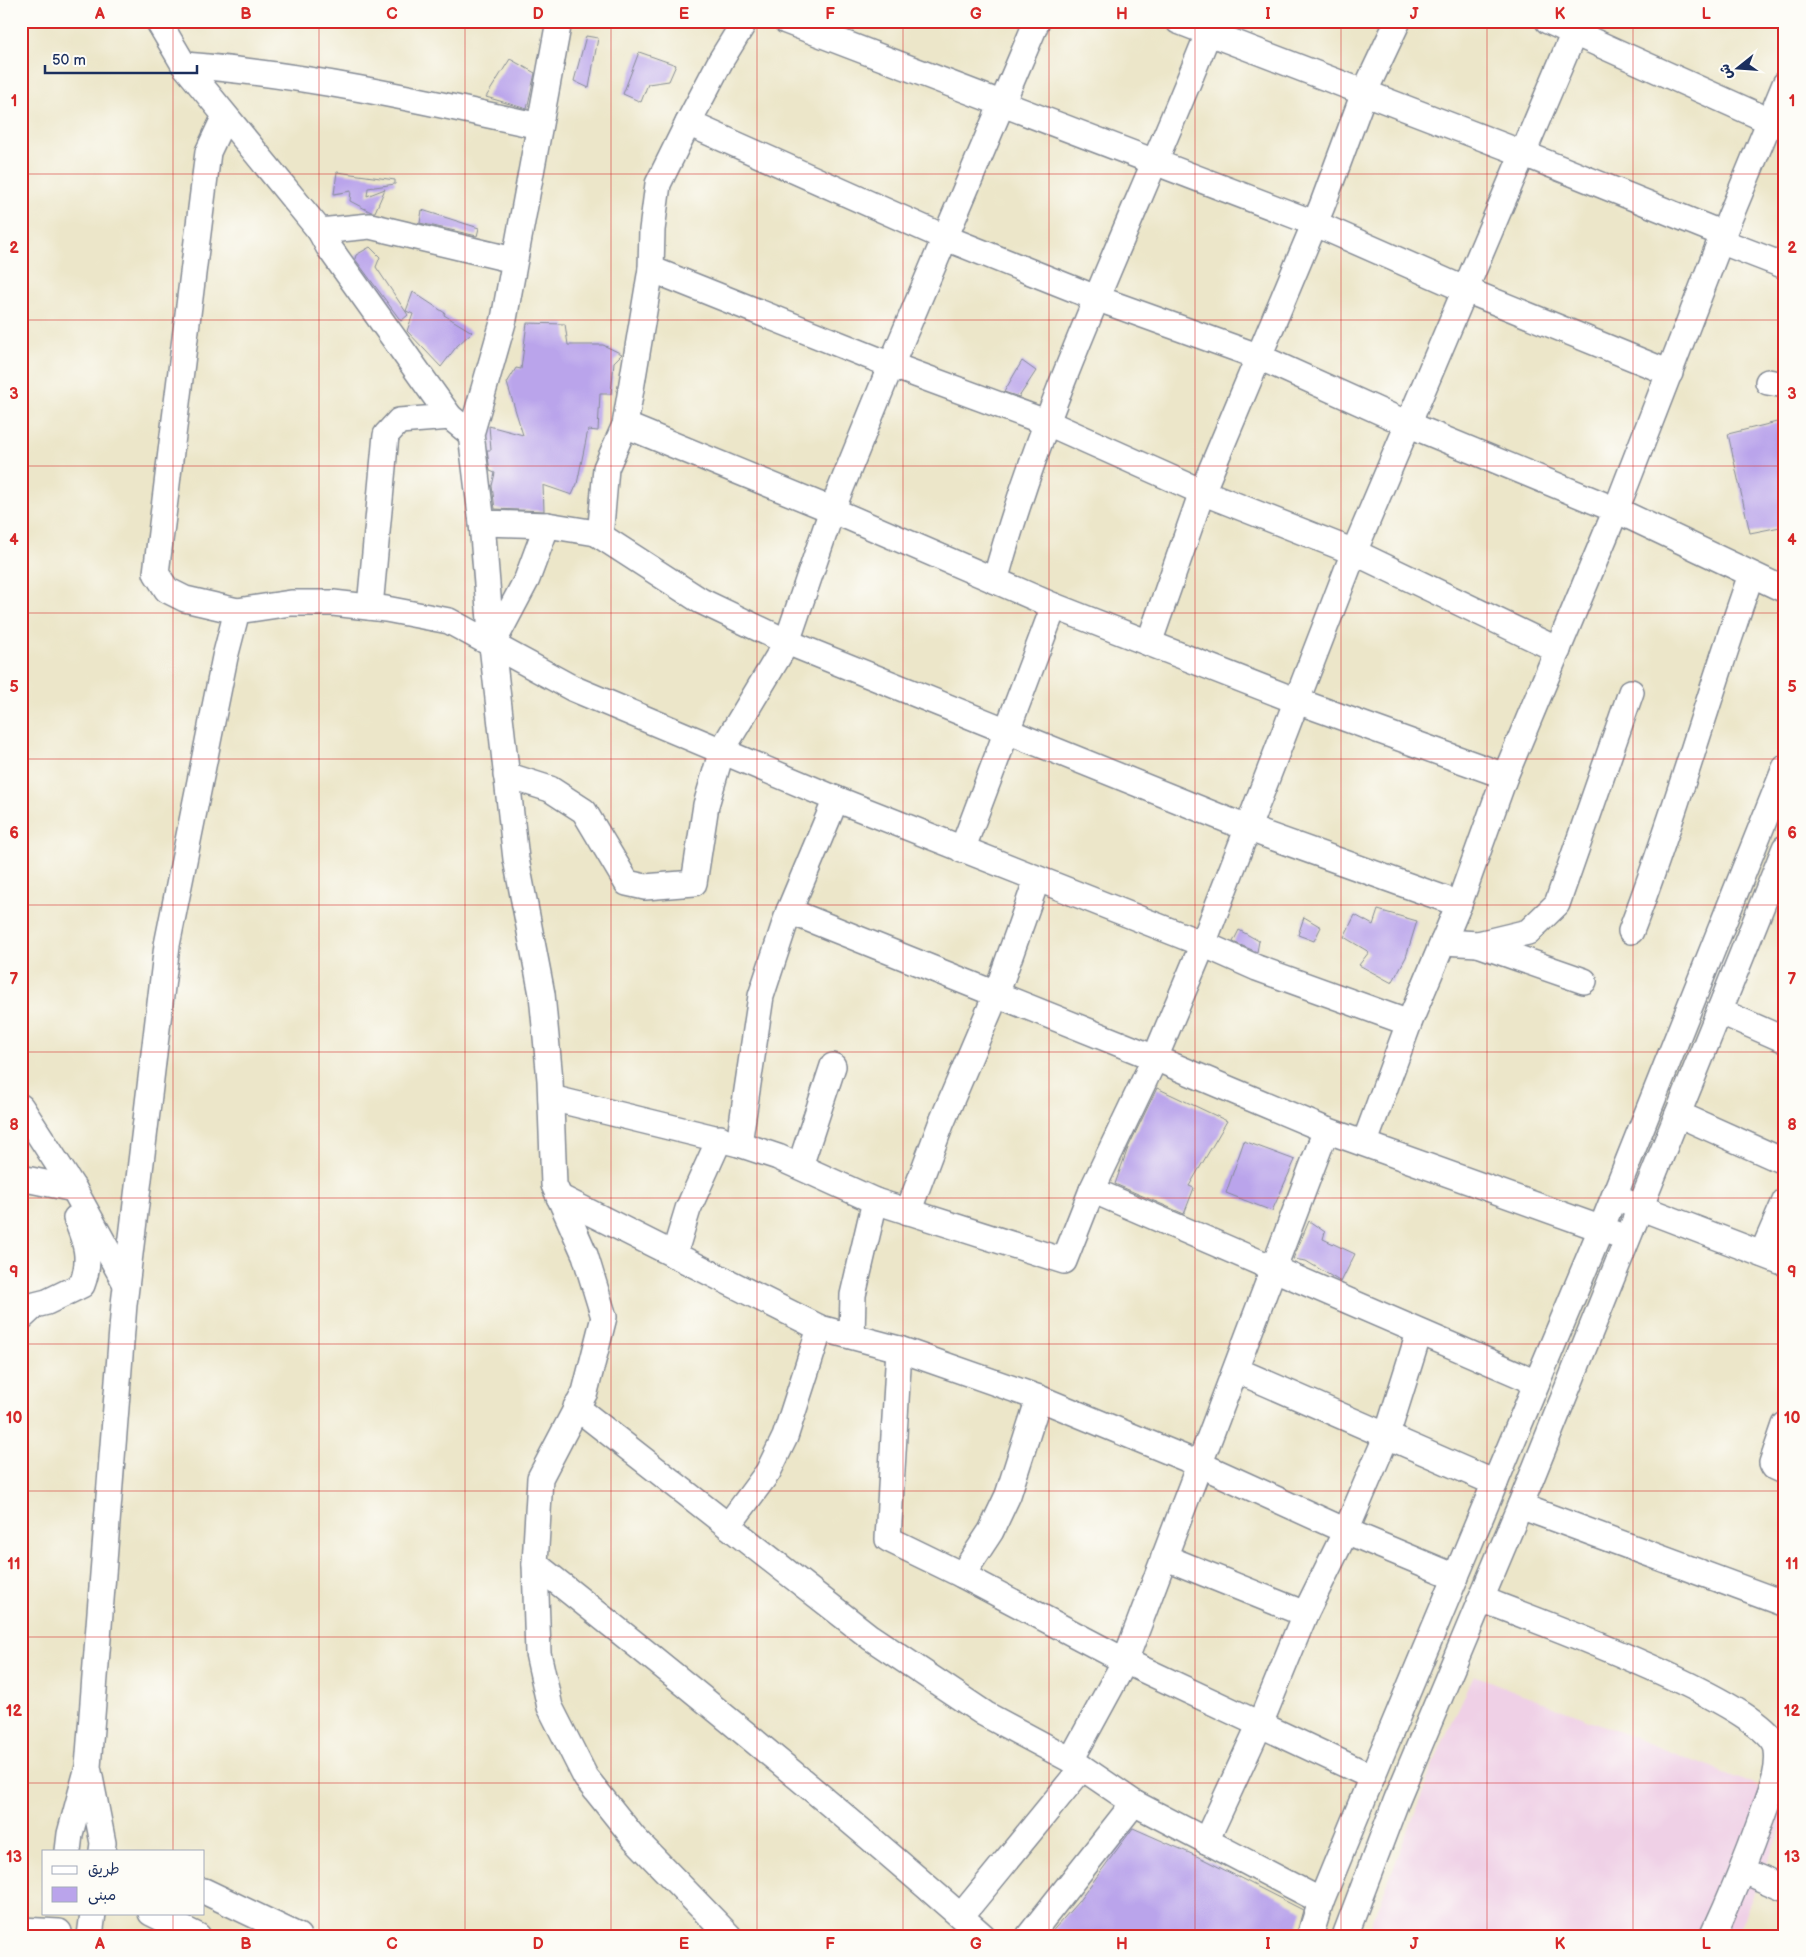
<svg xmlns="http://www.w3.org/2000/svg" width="1806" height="1957" font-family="'Balsamiq Sans','Playpen Sans Arabic',sans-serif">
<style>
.built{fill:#efd0e6}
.building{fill:#baa4eb}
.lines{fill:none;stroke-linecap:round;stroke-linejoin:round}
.minor-casing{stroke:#848a94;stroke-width:28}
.minor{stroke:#fff;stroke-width:25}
.grid{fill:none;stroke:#d62828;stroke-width:1;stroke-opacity:0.55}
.neatline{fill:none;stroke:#d62828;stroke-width:2}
.grid-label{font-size:16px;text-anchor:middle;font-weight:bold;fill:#d62828}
</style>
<rect width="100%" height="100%" fill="#fdfcf7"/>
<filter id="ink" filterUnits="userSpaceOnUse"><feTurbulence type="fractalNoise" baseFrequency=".02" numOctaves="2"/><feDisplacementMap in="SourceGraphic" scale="10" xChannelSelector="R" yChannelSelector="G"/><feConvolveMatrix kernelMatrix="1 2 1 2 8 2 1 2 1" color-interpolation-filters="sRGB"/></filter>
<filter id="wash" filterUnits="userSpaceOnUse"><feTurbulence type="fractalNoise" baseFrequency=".0096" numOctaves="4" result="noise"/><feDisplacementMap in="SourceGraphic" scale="20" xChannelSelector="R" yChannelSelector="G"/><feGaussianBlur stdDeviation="1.12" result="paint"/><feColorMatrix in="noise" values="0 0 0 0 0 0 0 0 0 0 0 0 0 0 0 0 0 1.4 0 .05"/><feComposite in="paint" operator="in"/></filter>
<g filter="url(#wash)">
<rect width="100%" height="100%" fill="#ece6c9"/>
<!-- built -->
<path class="built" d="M1474 1675 1785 1797V1820L1736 1936H1367L1440 1748Z"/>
<g id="blocks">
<!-- building -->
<g class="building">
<path d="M586 36 598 38 589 88 574 81Z"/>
<path d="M639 52 676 65 669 81 648 84 641 102 623 94Z"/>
<path d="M510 59 535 73 527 109 486 97Z"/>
<path d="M337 172 395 180V184L368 188 367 196 385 189 375 212H371L350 201 351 191 334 194Z"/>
<path d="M422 210 479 228 477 236 420 223Z"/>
<path d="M370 247 380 257 376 267 408 315 401 321 355 259 356 255Z"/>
<path d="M413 292 445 313 444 315 472 332 457 346 441 367 407 331 413 314 406 311Z"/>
<path d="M527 323 565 324 568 345H603L622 354 614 362 611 394H600L598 431 588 430 577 484 572 495 543 485 544 511 495 509 492 486 495 473 490 471 487 450H491L489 426 523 435 507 383 516 368 521 369Z"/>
<path d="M1022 361 1036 371 1019 397 1004 392Z"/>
<path d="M1785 420V526L1750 533 1728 434Z"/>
<path d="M1378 910 1417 921 1406 957 1392 983 1359 965 1369 952 1344 937 1355 915 1373 925Z"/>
<path d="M1304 917 1321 927 1314 941 1298 935Z"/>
<path d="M1239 930 1259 941 1257 952 1233 942Z"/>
<path d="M1157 1088 1227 1121 1189 1186 1194 1188 1184 1214 1115 1184 1128 1148Z"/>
<path d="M1244 1141 1295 1160 1272 1211 1226 1193Z"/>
<path d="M1309 1221 1325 1232 1323 1239 1355 1254 1341 1282 1306 1261 1293 1259Z"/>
<path d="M1133 1828 1203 1859 1303 1910 1296 1936H1048L1078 1902Z"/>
</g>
</g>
</g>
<g filter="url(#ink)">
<use href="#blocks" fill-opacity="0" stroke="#848a94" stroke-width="1"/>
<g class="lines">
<defs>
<g id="minor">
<path d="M158 21 184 65 320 231 328 246 450 417 471 434"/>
<path d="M745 21 721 60 688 123 946 238 1096 298 1257 356 1410 425 1616 510 1785 590"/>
<path d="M786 21 1314 223 1466 290 1670 373"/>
<path d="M1178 21 1522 153 1723 234"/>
<path d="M1548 21 1770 121"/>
<path d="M184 65C304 74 421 100 539 126"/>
<path d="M225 116 208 152 156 573 167 590 185 599 237 611"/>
<path d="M320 231 370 226 514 260"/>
<path d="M1720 241 1785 266"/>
<path d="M651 269 891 365 1048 423 1202 492 1354 552 1558 650"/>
<path d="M1768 382 1785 385"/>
<path d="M625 425 832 510 1054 606 1297 701 1505 776"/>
<path d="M482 523 492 645 516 859 542 994 550 1080 554 1185 585 1255 604 1317 585 1392 540 1478 535 1564 538 1653 550 1707 586 1778 634 1838 729 1936"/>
<path d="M547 525 482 523 471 434 504 319 559 21"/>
<path d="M596 533 701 601 787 642 1247 828 1459 904"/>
<path d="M995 581C1048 387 1140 207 1213 21"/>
<path d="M370 607 386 435 399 421 450 417"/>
<path d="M1149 643 1202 492 1322 206 1364 93 1398 21"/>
<path d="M492 645 527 579 547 525 596 533 601 526 606 468 625 425 651 269 652 230 658 184 688 123"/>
<path d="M506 775 550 789 584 811 627 883 645 887 694 883 706 805 722 750 787 642 832 510 891 365 1037 21"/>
<path d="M962 850 1054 606"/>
<path d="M789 911 1155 1058 1326 1130 1616 1234"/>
<path d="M1631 931C1676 814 1709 693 1751 575"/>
<path d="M1443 942 1478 944 1528 932 1557 904 1631 692"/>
<path d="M1478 944 1584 981"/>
<path d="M1719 1011 1785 1040"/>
<path d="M551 1098 739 1144 778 1157 875 1201 1064 1261 1092 1190 1155 1058 1203 944 1354 552 1579 21"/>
<path d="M21 1107 74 1189 126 1284"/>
<path d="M1678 1114 1785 1162"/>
<path d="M1365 1142 1409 1023 1459 904 1505 776 1616 510 1723 234 1785 84"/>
<path d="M739 1144 761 996 789 911 836 799"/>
<path d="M800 1166 833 1066"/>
<path d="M21 1178 74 1189"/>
<path d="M1092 1190 1536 1382"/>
<path d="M559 1197 820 1328 899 1349 1039 1398 1199 1464 1346 1531 1456 1577"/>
<path d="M1626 1202 1785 1263"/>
<path d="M908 1212 941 1124 996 995 1037 879"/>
<path d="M1762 1254 1785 1201"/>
<path d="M674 1255 688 1209 720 1138"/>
<path d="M21 1318 35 1305 47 1302 82 1285C92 1258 86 1243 76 1218"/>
<path d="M852 1336 853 1295 875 1201"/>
<path d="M899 1349 888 1539 962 1575 1125 1661 1372 1777"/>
<path d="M1236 1370 1495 1483"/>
<path d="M576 1407 870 1637 985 1714 1071 1760 1134 1803 1321 1901"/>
<path d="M1785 1425 1772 1463 1774 1467 1785 1472"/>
<path d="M1520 1506 1785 1604"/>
<path d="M728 1526 768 1472 785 1437 820 1328"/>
<path d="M1164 1557 1305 1614"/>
<path d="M535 1564C687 1684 837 1807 983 1936"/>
<path d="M962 1575 991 1531 1008 1495 1039 1398"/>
<path d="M1481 1599C1527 1617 1772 1705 1777 1750 1780 1772 1770 1793 1763 1813 1748 1855 1732 1895 1713 1936"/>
<path d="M1071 1760 1125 1661 1326 1130"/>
<path d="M89 1772 103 1843 102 1851"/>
<path d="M1206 1841 1260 1724 1305 1614 1346 1531 1387 1435 1419 1333"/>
<path d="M68 1851 70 1834 88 1767 124 1304 167 945 225 657 237 611 291 603H333L386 609 449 621 572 688 836 799 1203 944 1257 968 1409 1023"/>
<path d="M1743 1871 1785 1889"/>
<path d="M204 1891 298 1936"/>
<path d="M151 1913 198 1936"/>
<path d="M961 1916 1082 1768"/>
<path d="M21 1930 59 1932"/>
<path d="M90 1936 93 1913"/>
<path d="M1029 1936 1134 1803"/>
<path d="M1310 1936 1321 1901 1372 1777 1601 1229 1785 768"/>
<path d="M1345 1936 1397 1799 1520 1506 1785 848"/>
</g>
</defs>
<!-- minor casing -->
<use href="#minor" class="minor-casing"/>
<!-- minor -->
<use href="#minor" class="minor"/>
</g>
</g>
<!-- grid -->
<path class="grid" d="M173 21V1851M319 21V1936M465 21V1936M611 21V1936M757 21V1936M903 21V1936M1049 21V1936M1195 21V1936M1341 21V1936M1487 21V1936M1633 21V1936M21 174H1785M21 320H1785M21 466H1785M21 613H1785M21 759H1785M21 905H1785M21 1052H1785M21 1198H1785M21 1344H1785M21 1491H1785M21 1637H1785M21 1783H1785M173 1913V1936"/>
<!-- margin -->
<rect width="1806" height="1957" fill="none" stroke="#fdfcf7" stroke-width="55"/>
<!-- legend -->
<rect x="42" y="1850" width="162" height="65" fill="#fdfcf7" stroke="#a3aaba"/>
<rect x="52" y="1866" width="25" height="8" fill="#ffffff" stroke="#a3aaba"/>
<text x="88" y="1874" font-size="15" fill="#1b2f5e">طريق</text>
<rect x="52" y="1887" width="25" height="15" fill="#baa4eb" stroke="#a3aaba"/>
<text x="88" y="1900" font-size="15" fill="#1b2f5e">مبنى</text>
<!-- north arrow -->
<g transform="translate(1738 68) rotate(253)" stroke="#fdfcf7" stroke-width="4" paint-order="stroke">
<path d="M0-4L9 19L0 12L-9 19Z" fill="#1b2f5e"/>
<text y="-8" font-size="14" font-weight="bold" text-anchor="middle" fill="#1b2f5e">ش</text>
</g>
<!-- scale -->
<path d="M45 65v8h152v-8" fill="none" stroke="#1b2f5e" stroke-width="2.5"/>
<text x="52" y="65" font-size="15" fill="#1b2f5e" stroke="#fdfcf7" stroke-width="4" paint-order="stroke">50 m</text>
<rect x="28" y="28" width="1750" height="1902" class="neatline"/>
<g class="grid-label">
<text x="100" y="19">A</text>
<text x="246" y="19">B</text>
<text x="392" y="19">C</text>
<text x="538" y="19">D</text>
<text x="684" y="19">E</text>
<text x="830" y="19">F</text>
<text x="976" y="19">G</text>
<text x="1122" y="19">H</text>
<text x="1268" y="19">I</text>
<text x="1414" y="19">J</text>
<text x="1560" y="19">K</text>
<text x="1706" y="19">L</text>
<text x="14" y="106">1</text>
<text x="1792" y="106">1</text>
<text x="14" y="253">2</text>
<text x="1792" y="253">2</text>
<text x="14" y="399">3</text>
<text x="1792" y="399">3</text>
<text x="14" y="545">4</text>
<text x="1792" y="545">4</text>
<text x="14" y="692">5</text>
<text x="1792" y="692">5</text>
<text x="14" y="838">6</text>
<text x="1792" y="838">6</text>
<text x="14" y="984">7</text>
<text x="1792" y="984">7</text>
<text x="14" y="1130">8</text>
<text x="1792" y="1130">8</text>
<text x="14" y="1277">9</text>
<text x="1792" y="1277">9</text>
<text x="14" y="1423">10</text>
<text x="1792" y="1423">10</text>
<text x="14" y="1569">11</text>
<text x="1792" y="1569">11</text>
<text x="14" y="1716">12</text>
<text x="1792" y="1716">12</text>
<text x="14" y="1862">13</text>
<text x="1792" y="1862">13</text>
<text x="100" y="1949">A</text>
<text x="246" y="1949">B</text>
<text x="392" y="1949">C</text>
<text x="538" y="1949">D</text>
<text x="684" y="1949">E</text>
<text x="830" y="1949">F</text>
<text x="976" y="1949">G</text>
<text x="1122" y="1949">H</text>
<text x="1268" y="1949">I</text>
<text x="1414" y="1949">J</text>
<text x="1560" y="1949">K</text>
<text x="1706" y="1949">L</text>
</g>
</svg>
